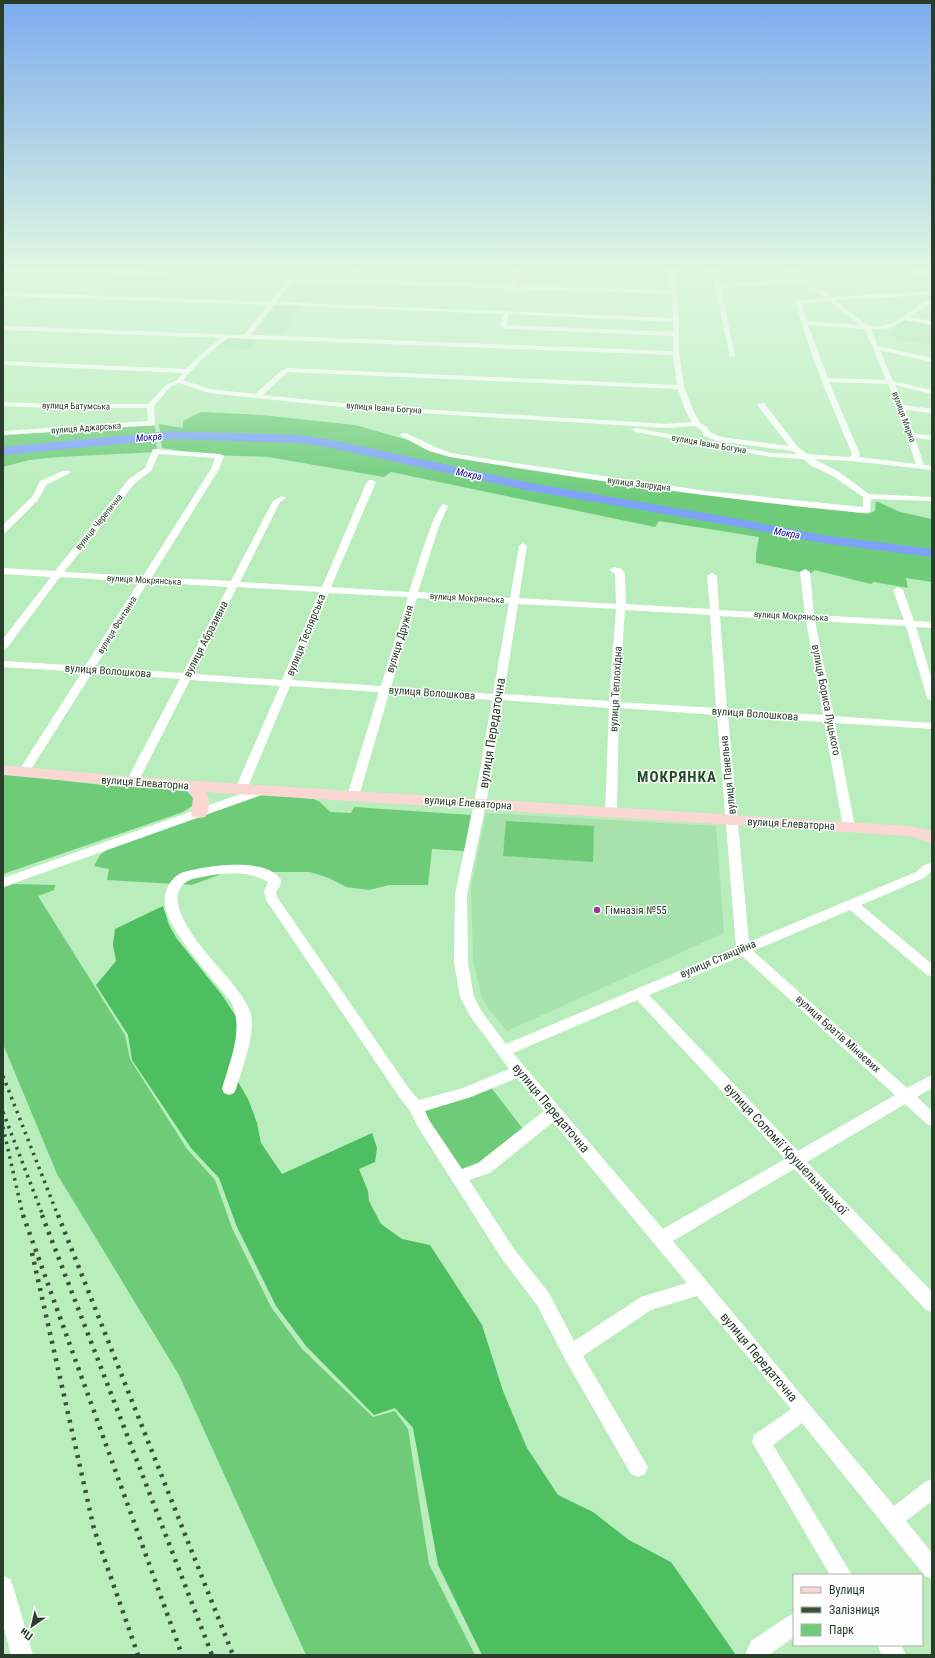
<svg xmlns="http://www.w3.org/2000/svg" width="935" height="1658" font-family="'Roboto Condensed',sans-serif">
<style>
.built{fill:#a7e1ac}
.green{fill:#6ecc79}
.forest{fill:#4ebf60}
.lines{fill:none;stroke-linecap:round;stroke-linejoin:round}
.river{fill:#7ea1fa;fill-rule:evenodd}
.street{fill:#fff;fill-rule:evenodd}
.secondary{fill:#fbd7d4;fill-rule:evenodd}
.rail-far1{stroke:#39523b;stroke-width:3.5;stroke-dasharray:2.5 5;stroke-linecap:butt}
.rail{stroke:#39523b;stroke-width:4.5;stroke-dasharray:3 6;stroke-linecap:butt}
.poi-dot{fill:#9a379d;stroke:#fefefe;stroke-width:1.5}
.labels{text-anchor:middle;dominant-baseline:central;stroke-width:3;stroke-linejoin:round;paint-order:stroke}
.far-street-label{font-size:9px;fill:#293e2a;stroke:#fefefe}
.far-water-label{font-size:10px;font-style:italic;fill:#0b0891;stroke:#fefefe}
.street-label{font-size:11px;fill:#293e2a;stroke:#fefefe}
.poi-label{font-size:11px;fill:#293e2a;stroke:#fefefe;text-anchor:start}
.near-street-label{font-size:13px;fill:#293e2a;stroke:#fefefe}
.district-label{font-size:15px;font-weight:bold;letter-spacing:1px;fill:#204f26;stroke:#fefefe}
</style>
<rect width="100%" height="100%" fill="#b9edbc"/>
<!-- built -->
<g class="built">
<path d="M141 267H192L188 271 138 269Z"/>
<path d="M276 305 301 306 283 333 255 332Z"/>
<path d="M904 320 932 325V345L900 340 889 333Z"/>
<path d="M226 338 257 339 250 349 214 348Z"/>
<path d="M486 813 716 826 724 933 507 1031 488 1008 481 995 473 959 471 887Z"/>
</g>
<!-- green -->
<g class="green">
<path d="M201 412 261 415 355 425 419 443 442 453 584 478 826 508 868 514 875 511 876 501 900 512 932 519V582L906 578 908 588 874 582 871 584 815 570 810 574 756 563V554L759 537 659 521 655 527 410 476 391 472 384 477 268 457 206 455 162 448 159 424 183 428V421Z"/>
<path d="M155 426 157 452 59 457 29 460 3 467V435C54 433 104 427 155 426Z"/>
<path d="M3 774 111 786 183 790 188 792 194 797 193 805 183 812 3 874Z"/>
<path d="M261 794 314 799 320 802 330 812 351 813 354 807 471 815 464 851 432 849 428 885H389L369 890 346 887 329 878 310 872H271L234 865 219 875 192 885 107 880 109 869 94 866 100 855 112 846Z"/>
<path d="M506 821 594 826 593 862 503 856Z"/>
<path d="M13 884 55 885 54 890 38 896 125 1035 130 1059 187 1149 215 1180 232 1228 271 1307 302 1349 373 1417 395 1411 408 1429 429 1564 475 1655H306L179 1375 57 1174 3 1044V888Z"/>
<path d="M490 1086 523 1129 475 1166 462 1170 424 1121 425 1110Z"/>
</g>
<!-- forest -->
<path class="forest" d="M163 906 169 925 177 939 222 995 235 1015 247 1044 235 1076 249 1101 257 1123 261 1143 282 1174 372 1133 377 1148 375 1162 359 1169 368 1191 369 1201 381 1224 402 1239 430 1245 482 1325 503 1391 527 1448 558 1495 593 1512 629 1540 671 1562 736 1655H482L438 1565 413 1428 395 1408 374 1415 306 1346 276 1306 237 1227 219 1178 191 1148 132 1060 128 1035 96 985 116 961 113 945 115 929Z"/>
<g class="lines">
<!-- river -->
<path class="river" d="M172 431 298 435 327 439 531 483 734 518 822 535 932 549V557L822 543 734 526 531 491 327 447 298 443 172 439 3 455V447Z"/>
<!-- street -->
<g class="street">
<path d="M3 267 351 279 359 267H365L357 279 510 285 515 267H521L516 285 670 290 668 267H674L679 320V353L684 387 694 412 700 423 707 427 710 432 721 437 789 446 757 405 761 403H764L798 447 807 454 850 457 852 454C832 405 809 355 796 303L799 301 825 298 805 282 721 288 735 356 730 357 715 286 708 267H714L720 284 801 279 786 267H792L808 279 932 271V275L812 282 832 297 932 291V295L836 300C844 307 860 321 868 325 889 334 914 305 932 298V303L909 317 932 321V325L905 320C894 327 884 330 871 329L878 346 932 358V362L880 350 893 381 932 390V394L895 385 904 405 932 409V413L906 410 913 433 932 436V440L915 438 924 465 932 466V470L851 461 814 459 839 472 869 494 932 497V501L871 499 870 512 863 513C725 500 587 480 450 457L429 451 399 435 403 433H406L435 447 451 453 501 461 707 491 863 507V497L833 476 812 466 803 459 771 457 636 432 632 430 636 428 771 453 797 454 793 451 717 441 704 436 701 430 695 426 666 428 371 410 209 393 179 383 170 387 154 406 155 425 3 435V431L148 421 147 408H52L3 406V402L52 404H148L166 385 177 380 183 373 3 365V361L186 369 200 355 221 338 3 330V326L244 335 268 305 3 296V292L270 302 287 280 3 271ZM293 281 671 294 673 318 276 302ZM829 301 860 325 807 321 802 304ZM274 305 503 314 500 326 507 329 673 336V351L251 335ZM509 314 673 322V332L507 325ZM808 325 865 329 886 380 828 378ZM228 338 673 355 677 385 287 368 282 370 255 394 210 389 183 380 204 357ZM288 372 678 389 686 412 692 422 666 424 371 406 263 395ZM829 382 888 384 897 407 916 464 859 457 860 454Z"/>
<path d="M153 449 220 454 224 456 219 469 152 577 231 581 273 501 282 496 286 498 280 502 240 582 322 587 365 486 369 480H372L376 482 331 587 409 592C414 579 434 506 444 504L448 506 438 529 418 592 510 598 519 546 523 543 527 546 519 598 616 604 615 574 609 570 614 567 622 569 625 574 626 604 710 609 707 576 712 573 717 576 719 610 805 615 800 572 805 569 810 572 814 615 904 620 893 590 898 587 903 590 914 621 932 622V628L916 627 932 680V701L927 698 906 626 815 621 834 716 932 723V729L835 723 855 827 853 830H845L843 827 824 722 728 716 749 942 916 872 924 865 932 863V871L924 878 861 905 932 964V976L927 975 850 910 753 951 907 1088 932 1075V1088L917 1097 932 1111V1126L927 1124 905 1104 807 1162 932 1292V1312L926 1310 794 1169 673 1241 894 1506 925 1482 932 1479V1501L906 1521 932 1553V1579L925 1576 802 1423 773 1445 852 1575H830L752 1442 754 1435 791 1409 697 1296 651 1310 583 1356 648 1467 645 1474 638 1477 631 1474 565 1359 537 1305 502 1259 418 1127 410 1111 400 1098 266 900 264 891 268 882C245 868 217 874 192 879 149 896 213 960 228 978 236 988 245 999 250 1011 257 1031 242 1069 236 1089L234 1093 229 1095 224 1093 222 1089C229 1062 245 1029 231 1002 214 980 169 932 165 906 163 893 169 879 181 873 203 866 267 856 281 880L280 886 276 892 277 897 410 1090 419 1100 463 1088 509 1069 470 1016 460 997 454 963 455 894 474 804 492 700 389 693 359 796 357 799H349L347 796 379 692 290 686 247 789 245 792H237L235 789 280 686 190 680 138 782 136 784H128L126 782 180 679 92 673 28 774H20L18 772 82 672 3 667V661L85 666 139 582 60 577 7 648 3 649V639L51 577 3 574V568L55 571 129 479 145 468ZM159 454 215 458 211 469 143 576 64 572 135 483 151 471ZM148 582 228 587 183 673 95 667ZM237 587 319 592 282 680 193 674ZM329 593 408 597 381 686 292 680ZM417 598 509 603 493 694 391 687ZM518 604 616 609 609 701 504 694ZM625 610 710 615 716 708 619 702ZM720 616 806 621 823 715 727 709ZM503 700 609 708 605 812 607 815H615L617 812 619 708 717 715 736 947 506 1044 482 1012 474 997 468 963 467 894 486 804ZM742 956 895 1095 798 1151 649 995ZM637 1000 785 1159 663 1229 513 1053ZM517 1078 544 1111 478 1163 462 1169 429 1120 425 1111 471 1097ZM553 1122 687 1283 641 1297 574 1341 549 1293 514 1249 469 1180 490 1173Z"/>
<path d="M63 471H69L70 473 46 485 38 500 6 532 3 533V525L32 497 40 481Z"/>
<path d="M263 786 267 787 269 790 267 793 3 887V878Z"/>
<path d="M3 1576 10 1579 13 1586 33 1655H11L3 1624Z"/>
<path d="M794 1613V1637L769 1655H745L751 1641 787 1617Z"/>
<path d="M877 1645H901L906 1655H882Z"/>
</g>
<!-- secondary -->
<g class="secondary">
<path d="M607 267H703L699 269 670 271 611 269Z"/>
<path d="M3 765 132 777 909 826 932 831V844L920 839 909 836 206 792C211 800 210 809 205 817L199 818 193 817 191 813 193 798 187 791 3 775Z"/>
</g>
<!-- rail-far1 -->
<g class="rail-far1">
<path d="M3 1076 58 1216"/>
<path d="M3 1112 43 1216"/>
<path d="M3 1127 23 1216"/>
</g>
<!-- rail -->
<g class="rail">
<path d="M23 1215 182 1655"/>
<path d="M42 1215 212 1655"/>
<path d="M58 1215 233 1655"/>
<path d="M32 1253 94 1529 138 1655"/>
</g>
</g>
<!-- sky -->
<linearGradient id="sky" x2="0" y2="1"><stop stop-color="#7dacef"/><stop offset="0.54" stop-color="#e0f7e1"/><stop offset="1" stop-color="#e0f7e1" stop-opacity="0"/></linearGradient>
<rect width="935" height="499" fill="url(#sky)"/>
<!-- markers -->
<circle class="poi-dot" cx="597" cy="910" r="4"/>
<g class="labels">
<!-- far-street labels -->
<g class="far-street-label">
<text transform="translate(76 406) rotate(1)">вулиця Батумська</text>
<text transform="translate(384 408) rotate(4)">вулиця Івана Богуна</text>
<text transform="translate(904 417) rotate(70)">вулиця Мирна</text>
<text transform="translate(86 428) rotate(-4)">вулиця Аджарська</text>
<text transform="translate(709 444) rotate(10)">вулиця Івана Богуна</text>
<text transform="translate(639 484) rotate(7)">вулиця Запрудна</text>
<text transform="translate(99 522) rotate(-51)">вулиця Черепична</text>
<text transform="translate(144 580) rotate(3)">вулиця Мокрянська</text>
<text transform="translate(467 598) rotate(3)">вулиця Мокрянська</text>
<text transform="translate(791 616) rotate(3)">вулиця Мокрянська</text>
<text transform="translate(117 625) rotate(-58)">вулиця Фонтанна</text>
</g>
<!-- far-water labels -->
<g class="far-water-label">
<text transform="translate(149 437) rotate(-5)">Мокра</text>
<text transform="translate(469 474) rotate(12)">Мокра</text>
<text transform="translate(787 533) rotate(10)">Мокра</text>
</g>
<!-- street labels -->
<g class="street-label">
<text transform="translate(306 635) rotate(-68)">вулиця Теслярська</text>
<text transform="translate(206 639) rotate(-63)">вулиця Абразивна</text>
<text transform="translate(400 639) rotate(-73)">вулиця Дружня</text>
<text transform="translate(108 671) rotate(4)">вулиця Волошкова</text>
<text transform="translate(616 689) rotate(-87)">вулиця Теплохідна</text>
<text transform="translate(432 693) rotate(4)">вулиця Волошкова</text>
<text transform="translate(826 700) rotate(79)">вулиця Бориса Луцького</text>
<text transform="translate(755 714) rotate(4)">вулиця Волошкова</text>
<text transform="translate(728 775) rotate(-96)">вулиця Панельна</text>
<text transform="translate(145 783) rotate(4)">вулиця Елеваторна</text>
<text transform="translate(468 803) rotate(4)">вулиця Елеваторна</text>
<text transform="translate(791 824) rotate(3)">вулиця Елеваторна</text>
<text transform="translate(718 959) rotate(-23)">вулиця Станційна</text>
<text transform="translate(838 1034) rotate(42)">вулиця Братів Мінаєвих</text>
</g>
<!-- poi labels -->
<g class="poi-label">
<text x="605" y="910">Гімназія №55</text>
</g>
<!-- near-street labels -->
<g class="near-street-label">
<text transform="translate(492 733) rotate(-81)">вулиця Передаточна</text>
<text transform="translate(551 1108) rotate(50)">вулиця Передаточна</text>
<text transform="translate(786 1149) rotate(47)">вулиця Соломії Крушельницької</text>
<text transform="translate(759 1357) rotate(50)">вулиця Передаточна</text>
</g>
<!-- district labels -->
<g class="district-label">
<text x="677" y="777">МОКРЯНКА</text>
</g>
</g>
<!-- border -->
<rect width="935" height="1658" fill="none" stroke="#293e2a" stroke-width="8"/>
<!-- legend -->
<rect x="793" y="1574" width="130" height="72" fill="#fefefe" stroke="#a9b1a9"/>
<rect x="801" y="1587" width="20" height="6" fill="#fbd7d4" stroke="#a9b1a9"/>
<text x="829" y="1594" font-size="12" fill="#293e2a">Вулиця</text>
<rect x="801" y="1607" width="20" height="6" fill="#39523b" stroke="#a9b1a9"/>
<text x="829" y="1614" font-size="12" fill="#293e2a">Залізниця</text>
<rect x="801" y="1624" width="20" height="12" fill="#6ecc79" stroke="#a9b1a9"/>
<text x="829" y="1634" font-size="12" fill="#293e2a">Парк</text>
<!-- north arrow -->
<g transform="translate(32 1626) rotate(214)" stroke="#fefefe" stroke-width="3" paint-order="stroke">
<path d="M0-3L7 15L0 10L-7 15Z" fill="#293e2a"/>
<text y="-6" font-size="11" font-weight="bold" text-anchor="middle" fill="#293e2a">Пн</text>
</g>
</svg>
